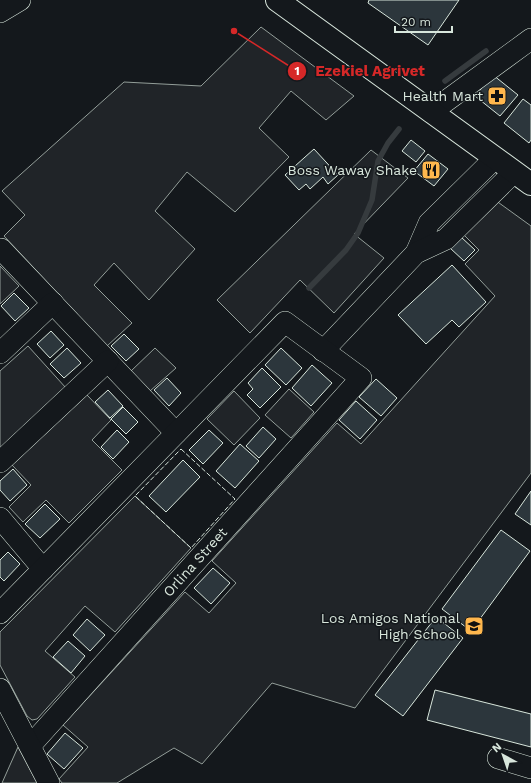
<svg xmlns="http://www.w3.org/2000/svg" width="531" height="783" font-family="'Work Sans',sans-serif">
<style>
.green{fill:#202428;stroke:#939e99}
.lines{fill:none;stroke-linecap:round;stroke-linejoin:round}
.stream{stroke:#363b3e;stroke-width:5.5}
.building{fill:#2c363c;stroke:#d8e6dc}
.minor-casing{stroke:#d8e6dc;stroke-width:22}
.highway-casing{stroke:#d8e6dc;stroke-width:24}
.minor{stroke:#14181c;stroke-width:21}
.highway{stroke:#14181c;stroke-width:22}
.fence{stroke:#d8e6dc;stroke-width:1;stroke-dasharray:5 2;stroke-linecap:butt}
.labels{text-anchor:middle;dominant-baseline:central;stroke-width:3;stroke-linejoin:round;paint-order:stroke}
.poi-label{font-size:14px;fill:#d8e6dc;stroke:#14181c;text-anchor:end}
.street-label{font-size:14px;fill:#d8e6dc;stroke:#14181c}
.leader{fill:none;stroke:#d62828;stroke-width:1.5}
.callout-dot{fill:#d62828;stroke:#14181c;stroke-width:1.5}
.mark-label{font-size:12px;text-anchor:middle;font-weight:bold;fill:#fff}
.callout-label{font-size:15px;text-anchor:middle;font-weight:bold;fill:#d62828;stroke:#14181c;stroke-width:3;stroke-linejoin:round;paint-order:stroke}
</style>
<rect width="100%" height="100%" fill="#14181c"/>
<!-- green -->
<g class="green">
<path d="M261 27 354 96 326 120 291 91 259 128 289 157 235 212 187 172 155 211 195 249 149 300 114 263 94 285 132 323 107 346 4 236 25 215 2 191 124 82 201 86Z"/>
<path d="M371 150 408 178 354 234 384 258 334 313 300 280 250 333 217 300Z"/>
<path d="M495 200 531 226V473L355 708 272 683 202 764 174 748 117 783H62L59 779 88 747 63 725 185 592 209 613 236 583 212 561 337 423 361 444 495 296 465 264 479 250 462 233Z"/>
<path d="M0 266 19 286 0 304Z"/>
<path d="M28 346 66 388 0 448V371Z"/>
<path d="M155 348 176 368 150 391 131 371Z"/>
<path d="M289 389 314 412 291 438 265 415Z"/>
<path d="M234 391 260 418 234 445 207 419Z"/>
<path d="M87 395 111 420 92 440 122 470 69 523 46 500 23 522 9 507 31 485 12 465Z"/>
<path d="M135 496 191 548 115 632 85 606 45 651 75 677 37 719 32 720 27 716 0 665V632Z"/>
<path d="M18 747 37 783H2Z"/>
</g>
<g class="lines">
<!-- stream -->
<g class="stream">
<path d="M445 81 486 51"/>
<path d="M309 288 346 250 358 233 372 200 378 161 388 143 399 129"/>
</g>
</g>
<!-- building -->
<g class="building">
<path d="M369 0H459L428 45 368 3Z"/>
<path d="M493 75 518 95 500 116 475 96Z"/>
<path d="M523 99 531 105V140L529 143 504 123Z"/>
<path d="M411 140 425 151 416 162 402 151Z"/>
<path d="M314 149 338 175 328 184 323 177 310 189 306 184 299 190 285 175Z"/>
<path d="M428 154 448 169 434 186 414 171Z"/>
<path d="M461 237 475 250 464 261 450 248Z"/>
<path d="M452 265 486 302 459 327 452 320 426 344 398 315Z"/>
<path d="M14 293 29 308 15 321 1 306Z"/>
<path d="M51 331 64 345 50 358 37 344Z"/>
<path d="M124 334 139 349 126 361 111 346Z"/>
<path d="M67 348 81 363 64 378 50 364Z"/>
<path d="M281 348 302 368 286 385 265 365Z"/>
<path d="M312 365 332 383 311 406 292 388Z"/>
<path d="M262 368 281 387 260 408 247 395 253 389 248 383Z"/>
<path d="M167 378 181 393 169 406 154 390Z"/>
<path d="M376 379 397 398 381 416 359 397Z"/>
<path d="M108 390 123 406 110 418 95 402Z"/>
<path d="M356 401 377 420 360 439 339 420Z"/>
<path d="M123 407 138 422 126 434 111 419Z"/>
<path d="M263 427 276 439 259 458 246 446Z"/>
<path d="M117 430 129 442 113 459 101 447Z"/>
<path d="M209 430 223 443 203 464 189 450Z"/>
<path d="M240 444 259 461 235 488 216 471Z"/>
<path d="M183 460 200 477 166 512 149 496Z"/>
<path d="M13 469 27 485 10 501 0 490V481Z"/>
<path d="M531 491V525L515 514Z"/>
<path d="M45 504 60 519 40 538 25 524Z"/>
<path d="M501 530 530 551 471 631 442 609Z"/>
<path d="M8 552 20 564 4 581 0 577V560Z"/>
<path d="M213 568 230 583 211 604 194 588Z"/>
<path d="M436 617 463 638 403 716 375 695Z"/>
<path d="M87 619 105 635 90 651 73 635Z"/>
<path d="M68 641 85 656 71 673 53 657Z"/>
<path d="M435 690 531 714V747L427 720Z"/>
<path d="M65 733 83 748 64 769 47 754Z"/>
</g>
<g class="lines">
<defs>
<g id="minor">
<path d="M0 12 20 0"/>
<path d="M431 112 531 39"/>
<path d="M0 250 1 249 176 433"/>
<path d="M416 253 429 223 495 158"/>
<path d="M323 351 416 253 446 239 514 172"/>
<path d="M0 353 53 303"/>
<path d="M0 462 108 361"/>
<path d="M0 518 43 569"/>
<path d="M0 613 285 322 361 378 30 746"/>
<path d="M0 689 49 783"/>
<path d="M498 758 531 768"/>
</g>
<path id="highway" d="M277 0 531 184"/>
</defs>
<!-- minor casing -->
<use href="#minor" class="minor-casing"/>
<!-- highway casing -->
<use href="#highway" class="highway-casing"/>
<!-- minor -->
<use href="#minor" class="minor"/>
<!-- highway -->
<use href="#highway" class="highway"/>
<!-- fence -->
<path class="fence" d="M181 449 235 499 191 548 135 496Z"/>
</g>
<!-- icons -->
<defs>
<symbol id="pharmacy-square" viewBox="-11 -11 22 22"><rect x="-9" y="-9" width="18" height="18" rx="4" fill="#ffb74d" stroke="#14181c"/><path d="M-2-6h4v4h4v4h-4v4h-4v-4h-4v-4h4Z" fill="#111"/></symbol>
<symbol id="restaurant-square" viewBox="-11 -11 22 22"><rect x="-9" y="-9" width="18" height="18" rx="4" fill="#ffb74d" stroke="#14181c"/><path d="M-5-6h1v4h1v-4h1v4h1v-4h1v5L-1.5 .5V6h-2V.5L-5-1ZM5-6V6H3V1.5H1.5Q1.5-4 5-6Z" fill="#111"/></symbol>
<symbol id="school-square" viewBox="-11 -11 22 22"><rect x="-9" y="-9" width="18" height="18" rx="4" fill="#ffb74d" stroke="#14181c"/><path d="M0-5L7-2L0 1L-7-2ZM-4 1L0 2.5L4 1V4Q0 6-4 4Z" fill="#111"/></symbol>
</defs>
<g fill-rule="evenodd">
<use href="#pharmacy-square" x="486" y="85" width="22" height="22"/>
<use href="#restaurant-square" x="420" y="159" width="22" height="22"/>
<use href="#school-square" x="463" y="615" width="22" height="22"/>
</g>
<g class="labels">
<!-- poi labels -->
<g class="poi-label">
<text x="483" y="96">Health Mart</text>
<text x="417" y="170">Boss Waway Shake</text>
<text x="460" y="618">Los Amigos National<tspan x="460" dy="16">High School</tspan></text>
</g>
<!-- street labels -->
<g class="street-label">
<text transform="translate(195 562) rotate(-48)">Orlina Street</text>
</g>
</g>
<!-- callouts -->
<path class="leader" d="M234 31L297 71"/>
<g class="callout-dot">
<circle cx="234" cy="31" r="4"/>
<circle cx="297" cy="71" r="10"/>
</g>
<g class="mark-label">
<text x="297" y="75">1</text>
</g>
<g class="callout-label">
<text x="370" y="76">Ezekiel Agrivet</text>
</g>
<!-- north arrow -->
<g transform="translate(503 755) rotate(320)" stroke="#14181c" stroke-width="3" paint-order="stroke">
<path d="M0-3L7 15L0 10L-7 15Z" fill="#d8e6dc"/>
<text y="-6" font-size="11" font-weight="bold" text-anchor="middle" fill="#d8e6dc">N</text>
</g>
<!-- scale -->
<path d="M395 26v6h57v-6" fill="none" stroke="#d8e6dc" stroke-width="2"/>
<text x="401" y="26" font-size="12" fill="#d8e6dc" stroke="#14181c" stroke-width="3" paint-order="stroke">20 m</text>
</svg>
